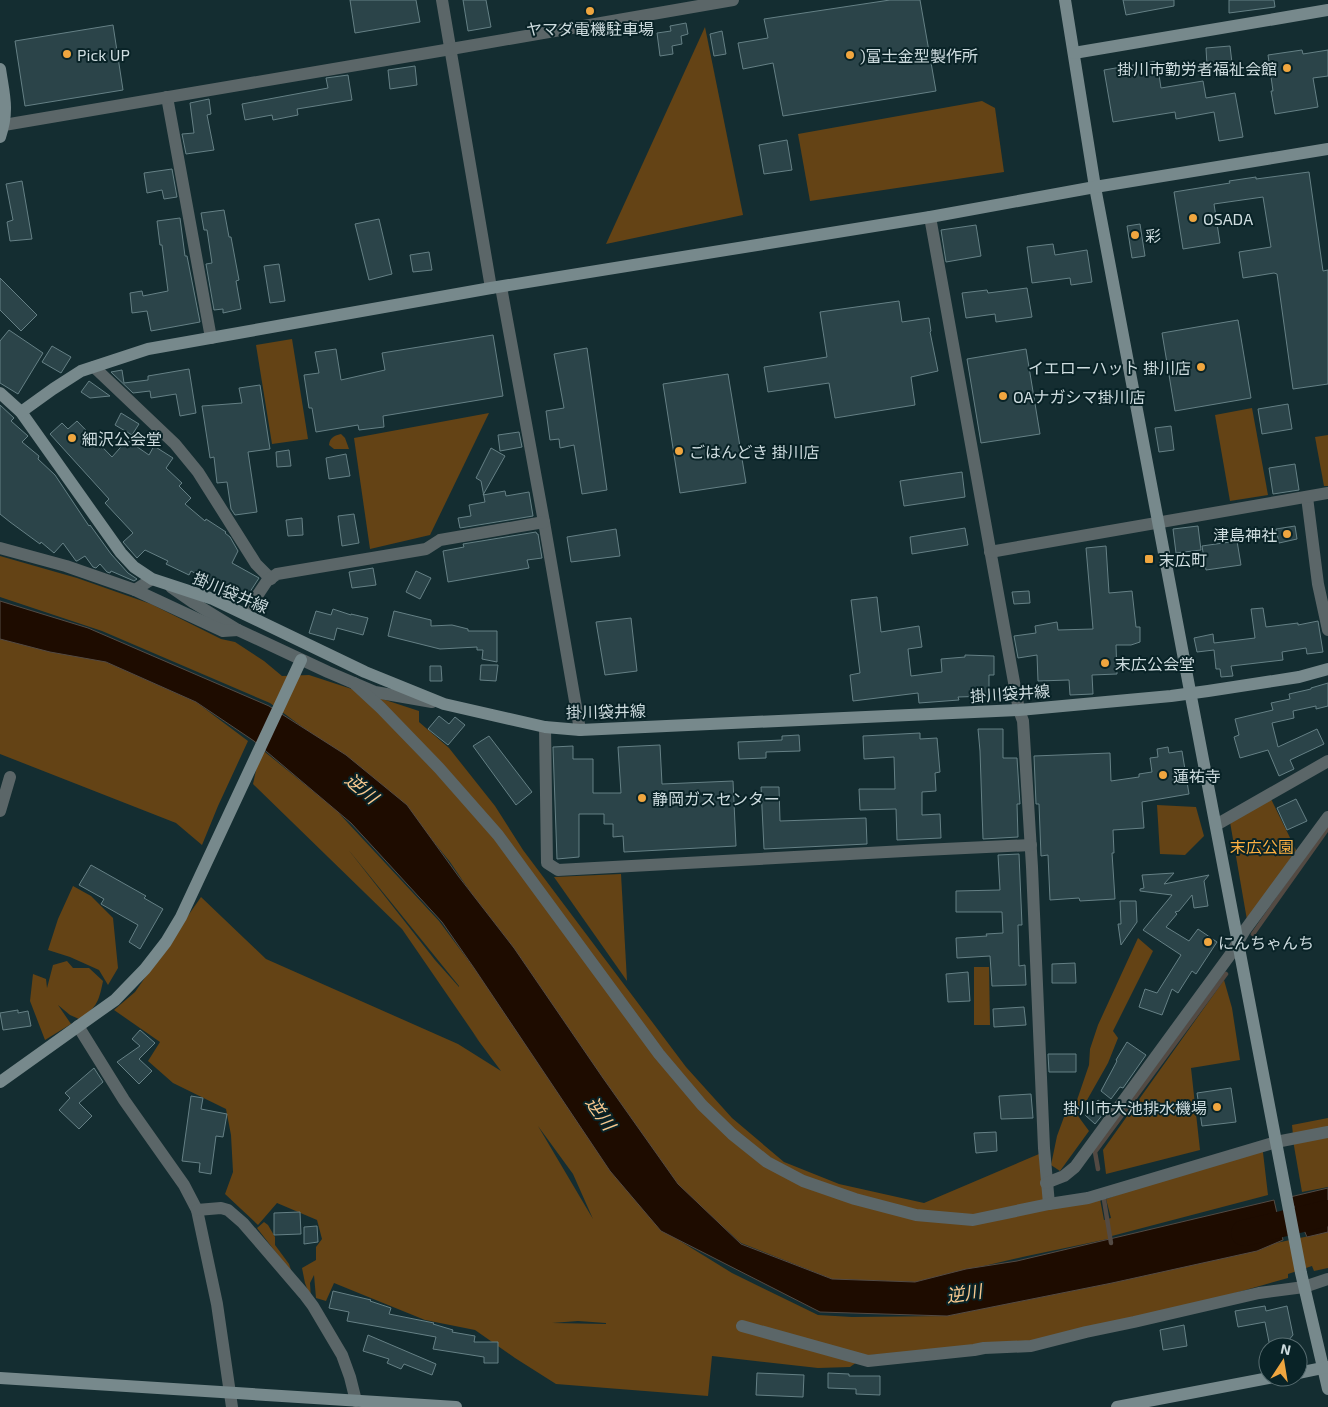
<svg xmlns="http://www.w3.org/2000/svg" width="1328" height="1407" font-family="'Exo 2','Noto Sans JP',sans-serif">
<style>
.green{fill:#644315;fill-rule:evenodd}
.water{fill:#1e0c00;stroke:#534a43}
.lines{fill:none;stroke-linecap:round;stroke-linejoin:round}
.stream{stroke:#534a43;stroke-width:4.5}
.river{stroke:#1e0c00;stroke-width:26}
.building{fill:#2b4449;stroke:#658085}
.street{stroke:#5b6668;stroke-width:12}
.secondary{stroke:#77898c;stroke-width:12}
.poi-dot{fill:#f0a63f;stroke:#092327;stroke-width:2}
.labels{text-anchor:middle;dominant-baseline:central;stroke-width:4;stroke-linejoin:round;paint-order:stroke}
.poi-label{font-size:16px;fill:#cedcdf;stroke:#092327;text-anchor:start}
.street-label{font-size:16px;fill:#cedcdf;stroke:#092327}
.park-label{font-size:16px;fill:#fcaf41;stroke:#092327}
.water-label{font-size:18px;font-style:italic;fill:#f7c88f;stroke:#092327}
</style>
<rect width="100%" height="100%" fill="#142d31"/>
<!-- green -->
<g class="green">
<path d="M705 27 743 215 606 244Z"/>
<path d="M982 101 995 108 1004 172 810 201 798 134Z"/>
<path d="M292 339 308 439 272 444 256 345Z"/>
<path d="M1252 408 1268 495 1230 501 1215 415Z"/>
<path d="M489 413 430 535 370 549 354 438Z"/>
<path d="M341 434 345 438 349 449H334L329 445C330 438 333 436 341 434Z"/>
<path d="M1328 435V486H1324L1315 437Z"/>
<path d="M0 556 77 578 151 604 221 639 235 642 264 661 282 676 309 675 419 711V722L449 748 495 806 523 850 686 1067 732 1118 784 1162 839 1184 924 1203 1039 1154 1045 1203 970 1216 918 1215 866 1196 916 1216 977 1223 1100 1199 1104 1220 1111 1218 1106 1199 1262 1144 1268 1195 1108 1237V1239L1027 1256 915 1282 832 1279 741 1243 678 1186 609 1095 450 862 399 799 270 703 102 631 0 597Z"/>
<path d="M0 639 64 648 106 662 196 702 248 741 218 806 202 845 176 823 0 754Z"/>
<path d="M262 743 265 752 335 809 439 921 474 968 659 1228 732 1273 818 1315 852 1317 947 1316 1234 1256 1276 1243 1328 1232V1268L1314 1271 1312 1266 1288 1274V1278L1119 1326 1031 1346 870 1355H867L850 1367 818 1368 712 1356 708 1396 556 1384 515 1358 475 1330 425 1320 334 1283 326 1301 316 1298 314 1275 310 1283 311 1299 305 1283 302 1268 316 1260V1247L322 1239 317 1220 277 1203 258 1225 225 1194 233 1172 231 1135 226 1109 173 1083 148 1061 160 1042 114 1010 135 992 201 897 266 959 458 1044 501 1071 472 1032 479 1041 402 929 253 784ZM347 848 459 986V987L435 960ZM538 1126 573 1174 593 1219ZM578 1321 606 1323V1324L552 1323Z"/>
<path d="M1271 799 1297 852 1247 920 1230 822Z"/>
<path d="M1157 805 1196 807 1204 836 1185 855 1160 854Z"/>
<path d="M621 874 627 981 554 877Z"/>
<path d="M73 886 91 896 113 918 118 968 108 985 99 970 70 957 48 950 58 919Z"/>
<path d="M1138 938 1153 951 1113 1031 1118 1038 1108 1063 1078 1116 1089 1131 1060 1171 1051 1165 1057 1136 1064 1117 1077 1100 1089 1065 1090 1049 1098 1025Z"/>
<path d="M67 961 73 968H89L103 981C99 1001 97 1008 79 1019L70 1015 58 1005 71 1024 45 1040 30 1001 33 974 46 979 47 988 53 965Z"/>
<path d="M974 967H989L990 1025H974Z"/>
<path d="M1224 980 1232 1008 1240 1060 1191 1068 1200 1150 1106 1174 1103 1150Z"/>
<path d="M1328 1118V1187L1302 1192 1294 1146 1292 1125Z"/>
<path d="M264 1222 268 1225 275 1237V1245L289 1264 292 1273 257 1228Z"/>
</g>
<!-- water -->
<g class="water">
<path d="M0 601 88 628 269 706 346 755 407 805 459 877 514 948 603 1078 678 1184 741 1244 832 1279 915 1282 966 1269 1017 1261 1274 1200 1283 1240 1257 1251 1112 1283 947 1316 820 1312 661 1231 610 1171 474 968 442 922 351 823 254 741 196 702 106 662 50 652 0 639Z"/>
<path d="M1328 1188V1232L1307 1237 1290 1197Z"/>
</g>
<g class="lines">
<!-- stream -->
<g class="stream">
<path d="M1253 934 1328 828"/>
<path d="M1098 1169 1095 1152 1226 974"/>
<path d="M1104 1200 1111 1243"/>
</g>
<!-- river -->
<path class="river" d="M1244 1233 1328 1213"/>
</g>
<!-- building -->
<g class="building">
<path d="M350 0H416L420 22 355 33Z"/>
<path d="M463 0H486L491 27 468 31Z"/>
<path d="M890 0H920L936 91 783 116 773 63 743 69 738 43 768 38 764 19Z"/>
<path d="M1123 0H1174V6L1126 15Z"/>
<path d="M1229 0H1274L1275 7 1229 13Z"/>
<path d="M686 23 688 34 681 36 682 44 672 46 673 54 660 56 657 33 671 31 670 26Z"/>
<path d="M113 25 123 90 25 106 15 41Z"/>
<path d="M722 31 726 54 714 56 710 34Z"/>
<path d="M1230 46 1232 63 1207 66 1206 48Z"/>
<path d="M1302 50 1303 54 1328 50V76L1313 78 1318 107 1275 114 1271 91H1273L1268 55Z"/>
<path d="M1157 61 1161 88 1203 81 1206 98 1235 93 1243 137 1219 141 1214 112 1176 119 1175 112 1113 122 1104 70Z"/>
<path d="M415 66 417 85 390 89 388 70Z"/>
<path d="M348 75 352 100 297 109 298 115 273 120 272 115 245 120 242 104 328 88 326 78Z"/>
<path d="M209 99 211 114 207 115 214 150 186 154 182 134 194 133 190 103Z"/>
<path d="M787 140 792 170 764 174 759 145Z"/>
<path d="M172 169 177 197 164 199 162 190 147 193 144 173Z"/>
<path d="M1309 172 1323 271 1328 270V384L1293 389 1277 274 1274 273 1243 278 1239 252 1271 247 1263 197 1214 204 1220 243 1183 249 1174 192 1230 183 1229 181 1256 177V179Z"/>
<path d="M22 181 32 239 10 241 7 222 13 220 6 184Z"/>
<path d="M224 210 229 237H231L239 280 236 281 241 309 223 313V309L214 310 206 264 212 263 207 230H204L201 213Z"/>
<path d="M180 218 185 256H187L200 322 151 331 147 311 132 313 130 293 142 291 143 296 168 291 162 245H160L157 221Z"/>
<path d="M379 219 392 274 369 280 355 224Z"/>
<path d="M1140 224 1145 256 1132 258 1127 226Z"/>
<path d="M976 225 981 256 946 262 941 230Z"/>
<path d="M1053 244 1055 255 1087 250 1092 282 1071 285 1070 278 1032 283 1027 247Z"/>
<path d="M429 252 432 270 413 272 410 255Z"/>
<path d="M279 264 285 301 270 303 264 266Z"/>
<path d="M0 278 37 315 21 331 0 310Z"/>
<path d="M1027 288 1032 317 996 322 995 314 966 318 962 293 987 290 988 293Z"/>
<path d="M899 301 902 322 929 318 931 331 930 332 938 371 911 377 915 405 835 418 829 383 768 392 764 367 827 357 820 312Z"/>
<path d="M1238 320 1251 398 1175 411 1162 333Z"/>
<path d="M9 330 43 353 18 394 0 383V341Z"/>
<path d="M493 335 503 396 383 416 384 427 359 430 358 425 316 432 312 408H309L304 375 319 373 315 352 336 349 341 380 385 370 382 353Z"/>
<path d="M52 346 71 357 61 373 42 362Z"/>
<path d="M587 348 607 490 582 494 574 445 560 448 559 439 550 440 546 411 564 408 554 354Z"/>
<path d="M1026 349 1040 434 981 443 967 359Z"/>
<path d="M189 369 196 413 180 416 176 394 151 398 150 391 133 393 111 372 122 370 124 383 148 380V376Z"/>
<path d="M728 374 746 483 680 493 663 384Z"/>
<path d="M89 381 110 396 90 398 81 392Z"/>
<path d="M260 385 270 449 248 452 257 512 235 515 231 509 227 482 217 483 214 457 210 458 202 406 242 403 239 388Z"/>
<path d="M1288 404 1292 429 1262 434 1258 409Z"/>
<path d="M0 405 14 418 11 421 28 436 22 442 39 456 38 459 55 475 89 526 90 525 111 554 128 573 137 579 134 581 111 571 110 573 107 572 100 564 96 568 93 567 85 556 77 561H76L63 543 54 553 41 542 40 544 10 522 0 514Z"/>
<path d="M121 413 139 424 132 435 115 425Z"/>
<path d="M77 421 112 457 127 440 149 455 154 446 173 458 166 468 182 483 179 486 191 498 185 504 205 521 206 519 226 532 225 533 230 537 238 551 232 563 259 578 244 601 237 597 238 596 191 571 189 575 166 564 168 561 145 550 137 558 123 542 133 533 105 503 109 499 50 434 62 423 68 429Z"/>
<path d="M1171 426 1174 450 1159 452 1155 428Z"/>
<path d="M519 432 522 447 500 451 498 435Z"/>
<path d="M491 448 505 456 483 495 505 491 506 496 529 492 533 516 460 528 458 518 471 516 469 505 485 502 481 481 476 478Z"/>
<path d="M289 450 291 466 277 467 276 452Z"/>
<path d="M346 454 350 476 329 479 326 458Z"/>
<path d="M1295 464 1299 490 1273 494 1269 468Z"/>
<path d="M962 472 965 497 904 506 900 481Z"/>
<path d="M354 514 359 543 342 546 338 516Z"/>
<path d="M302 518 303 535 288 536 286 520Z"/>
<path d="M1198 526 1201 550 1176 553 1173 529Z"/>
<path d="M1295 526 1297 539 1279 543 1276 529Z"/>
<path d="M965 528 968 545 912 554 910 537Z"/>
<path d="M616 529 620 556 571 562 567 537Z"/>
<path d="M536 532 537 534H538L542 558 527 560 529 568 448 582 443 551 464 547 463 544Z"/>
<path d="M1237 541 1241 565 1206 570 1202 546Z"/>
<path d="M1106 546 1109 593 1132 591 1136 627H1140V642L1131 645H1116L1117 674 1092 675 1093 694 1070 695 1069 680 1038 681 1037 655 1018 658 1014 636 1036 633 1035 626 1057 622 1058 630 1093 629 1086 548Z"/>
<path d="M373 568 376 585 352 588 349 572Z"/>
<path d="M416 571 431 578 420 599 406 592Z"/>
<path d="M1029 591 1030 603 1014 604 1012 592Z"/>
<path d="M877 597 881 632 919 626 922 647 908 649 911 676 942 672 941 659 965 657V655L994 656V675H989V696L958 697 959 700 919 703 918 693 853 701 850 675 860 673 851 600Z"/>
<path d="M1263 608 1266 627 1298 623V625L1318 621 1323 652 1307 654 1306 648 1282 652 1283 660 1231 666 1233 676 1221 677 1220 669H1216L1214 650 1197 652 1194 638 1213 634 1214 643 1255 638 1251 609Z"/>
<path d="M333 609 351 615V614L368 618 363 635 337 628 334 640 309 633 316 611 331 615Z"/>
<path d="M394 611 431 620V626L452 625 468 629V631H497V662L482 659 483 650H477V647L440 649 388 636Z"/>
<path d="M631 618 637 671 605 675 596 622Z"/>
<path d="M481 665H498L496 681 480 680Z"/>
<path d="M430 666H441L442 681H430Z"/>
<path d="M1328 683V706L1316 709V706L1293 711 1294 718 1272 723 1278 747 1317 729 1324 744 1290 760 1294 769 1279 776 1268 750 1240 758 1234 737 1239 735 1235 719 1273 710 1271 703 1290 699 1289 694 1311 689V688Z"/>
<path d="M439 716 449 724 455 717 465 725 448 745 428 729Z"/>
<path d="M978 729H1003V758H1017L1020 804H1017L1018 837 983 839 980 751Z"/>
<path d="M920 733V739L937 738 940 772 935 773 936 791 922 792V815L940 814 941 838 897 840 896 809 860 810 859 789H895L894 757 864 759 863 736Z"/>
<path d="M799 735 800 751 766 752V758L739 759 738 742 782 740V736Z"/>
<path d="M489 736 532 792 516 805 473 746Z"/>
<path d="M660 745 662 784 733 781 736 846 624 852 623 836 613 837V824H604V814H579V857L557 859 553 747 573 746V759H593V793H621L618 747Z"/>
<path d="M1168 747 1169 753 1182 751 1189 794 1142 802 1144 828 1113 830 1114 853H1112L1115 899 1080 901 1079 898 1050 900 1048 855 1041 856 1039 804H1036L1034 756 1110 753 1111 781 1139 777V774L1152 772 1150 758 1158 757 1157 749Z"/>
<path d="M761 787H779L780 821 866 818 867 844 764 849Z"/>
<path d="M1296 799 1307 821 1287 830 1277 808Z"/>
<path d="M1019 854 1022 925H1018L1019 966 1025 965 1026 985 992 986 990 956 957 958 956 938 987 936 986 934 1003 933 1002 912H956V891L1000 890 998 855Z"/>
<path d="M91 865 146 896 144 898 163 909 140 949 129 942 138 925 101 904 104 899 79 885Z"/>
<path d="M1174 873 1164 884 1209 875 1204 881 1208 906 1194 908 1192 895 1179 911 1175 912 1177 914 1166 927 1189 941 1198 929 1217 942 1196 974 1192 971 1178 993 1172 989 1162 1015 1139 1007 1145 989 1157 993 1181 955 1143 930 1172 895 1140 891V889L1144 888 1142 875Z"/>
<path d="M1120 901H1136L1137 922 1121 945 1118 924H1121Z"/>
<path d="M1075 963 1076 983H1052V964Z"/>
<path d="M968 972 970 1001 948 1002 946 974Z"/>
<path d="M1024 1007 1026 1025 994 1027 993 1009Z"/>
<path d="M18 1010V1013L28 1011 31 1026 3 1030 0 1013Z"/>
<path d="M140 1030 155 1043 139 1059 152 1071 139 1084 117 1062 140 1046 132 1039Z"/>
<path d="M1127 1042 1146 1055 1123 1088 1120 1087 1111 1099 1101 1091 1117 1061 1116 1060Z"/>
<path d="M1048 1054H1076V1072H1049Z"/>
<path d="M94 1068 103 1082 79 1103 92 1116 79 1129 59 1110 70 1098 65 1093Z"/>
<path d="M1231 1088 1236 1122 1202 1126 1197 1093Z"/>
<path d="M1031 1094 1033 1118 1001 1119 999 1096Z"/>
<path d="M191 1096 203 1098 201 1109 227 1114 223 1137 216 1136 211 1174 199 1172 200 1163 182 1161Z"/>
<path d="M1098 1100 1108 1108 1095 1124 1085 1115Z"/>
<path d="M996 1132 997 1151 976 1153 974 1133Z"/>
<path d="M300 1212 301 1234 274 1235V1213Z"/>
<path d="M317 1226 318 1242 304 1244V1227Z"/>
<path d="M333 1291 371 1300 370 1301 391 1308 389 1314 434 1323 433 1324 453 1330 452 1332 475 1336 474 1342H498V1363H484V1357L433 1349 436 1337 347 1321 349 1312 329 1308Z"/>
<path d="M1265 1306 1266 1311 1287 1306 1293 1335 1283 1347H1270L1265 1322 1238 1327 1235 1311Z"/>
<path d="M1184 1325 1187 1346 1163 1350 1160 1330Z"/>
<path d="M368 1335 436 1364 432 1375 404 1364 401 1369 387 1363 389 1359 363 1351Z"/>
<path d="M757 1373 804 1375 803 1397 756 1395Z"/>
<path d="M828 1373 849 1374V1376H880V1395L856 1394V1389L828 1388Z"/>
</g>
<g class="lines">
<!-- street -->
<g class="street">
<path d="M442 0 491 288"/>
<path d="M167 97 211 338"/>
<path d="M4 125 451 49 733 0"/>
<path d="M930 217 1019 710 1023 721 1032 867 1044 1148 1049 1204"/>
<path d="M501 287 544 522 580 730"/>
<path d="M94 367 175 444 198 472 256 564 271 579"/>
<path d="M1307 497 1318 584 1328 630"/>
<path d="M0 548 66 566 135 590 152 579"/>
<path d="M990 552 1328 493"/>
<path d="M171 587 194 603 238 630 328 672 375 692 432 702"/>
<path d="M135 590 223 631 238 630"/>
<path d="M245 614 267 581 277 574 426 549 440 540 544 522"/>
<path d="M354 683 381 708 439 768 498 835 659 1054 702 1105 732 1134 767 1162 803 1181 855 1199 916 1215 973 1220 1049 1204 1088 1198 1276 1142 1328 1132"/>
<path d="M545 727 547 863 558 870 923 850 1031 845"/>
<path d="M0 811 10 777"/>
<path d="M1216 825 1328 761"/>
<path d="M78 1026 124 1100 184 1185 197 1210 217 1304 232 1407"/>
<path d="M1046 1183 1064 1176 1075 1167 1230 955 1245 930 1328 817"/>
<path d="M197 1210 221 1208 228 1210 243 1223 304 1294 313 1306 342 1355 350 1377 356 1401"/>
<path d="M742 1326 868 1361 974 1350 984 1348 1031 1346 1086 1332 1134 1322 1259 1293 1304 1287 1328 1279"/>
</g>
<!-- secondary -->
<g class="secondary">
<path d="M1065 0 1095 187 1193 707 1301 1273 1328 1389"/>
<path d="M1074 53 1328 10"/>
<path d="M0 69C4 96 9 110 0 137"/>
<path d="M0 393 21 412 121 553 134 567 152 579 213 599 365 672 444 704 545 727 580 730 1019 710 1171 696 1208 691 1299 677 1328 669"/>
<path d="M21 412 53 389 81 371 148 349 491 288 930 217 1095 187 1328 149"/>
<path d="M0 1082 115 1000 145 969 166 942 181 917 301 660"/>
<path d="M1298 1373 1328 1367"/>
<path d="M0 1378 456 1407"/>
<path d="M1117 1407 1274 1377"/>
</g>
</g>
<!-- markers -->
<g class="poi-dot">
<circle cx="590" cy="11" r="5"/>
<circle cx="67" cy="54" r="5"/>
<circle cx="850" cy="55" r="5"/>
<circle cx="1287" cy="68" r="5"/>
<circle cx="1193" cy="218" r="5"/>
<circle cx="1135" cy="235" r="5"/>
<circle cx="1201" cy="367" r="5"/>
<circle cx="1003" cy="396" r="5"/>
<circle cx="72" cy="438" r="5"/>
<circle cx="679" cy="451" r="5"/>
<circle cx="1287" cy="534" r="5"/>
<rect x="1144" y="554" width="10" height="10" rx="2.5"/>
<circle cx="1105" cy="663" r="5"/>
<circle cx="1163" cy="775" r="5"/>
<circle cx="642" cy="798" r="5"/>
<circle cx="1208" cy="942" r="5"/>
<circle cx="1217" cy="1107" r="5"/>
</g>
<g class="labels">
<!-- poi labels -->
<g class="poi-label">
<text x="590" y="28" text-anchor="middle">ヤマダ電機駐車場</text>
<text x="77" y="54">Pick UP</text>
<text x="860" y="55">)富士金型製作所</text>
<text x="1277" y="68" text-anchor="end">掛川市勤労者福祉会館</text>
<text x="1203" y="218">OSADA</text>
<text x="1145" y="235">彩</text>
<text x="1191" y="367" text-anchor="end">イエローハット 掛川店</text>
<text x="1013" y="396">OAナガシマ掛川店</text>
<text x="82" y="438">細沢公会堂</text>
<text x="689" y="451">ごはんどき 掛川店</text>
<text x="1277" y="534" text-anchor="end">津島神社</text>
<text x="1159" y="559">末広町</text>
<text x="1115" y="663">末広公会堂</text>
<text x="1173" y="775">蓮祐寺</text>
<text x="652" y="798">静岡ガスセンター</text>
<text x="1218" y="942">にんちゃんち</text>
<text x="1207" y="1107" text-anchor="end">掛川市大池排水機場</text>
</g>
<!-- street labels -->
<g class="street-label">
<text transform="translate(231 592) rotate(23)">掛川袋井線</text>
<text transform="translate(1010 693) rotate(-4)">掛川袋井線</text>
<text transform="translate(606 711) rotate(-1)">掛川袋井線</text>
</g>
<!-- park labels -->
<g class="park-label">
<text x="1262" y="846">末広公園</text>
</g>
<!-- water labels -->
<g class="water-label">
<text transform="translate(362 788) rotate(40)">逆川</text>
<text transform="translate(601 1113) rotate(55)">逆川</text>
<text transform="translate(964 1293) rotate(-9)">逆川</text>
</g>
</g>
<!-- north arrow -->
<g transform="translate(1283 1362) rotate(12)"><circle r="24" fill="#092327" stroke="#586d71"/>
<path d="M0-4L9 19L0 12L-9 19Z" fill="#f0a63f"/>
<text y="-8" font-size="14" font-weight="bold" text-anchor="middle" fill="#cedcdf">N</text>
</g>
</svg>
